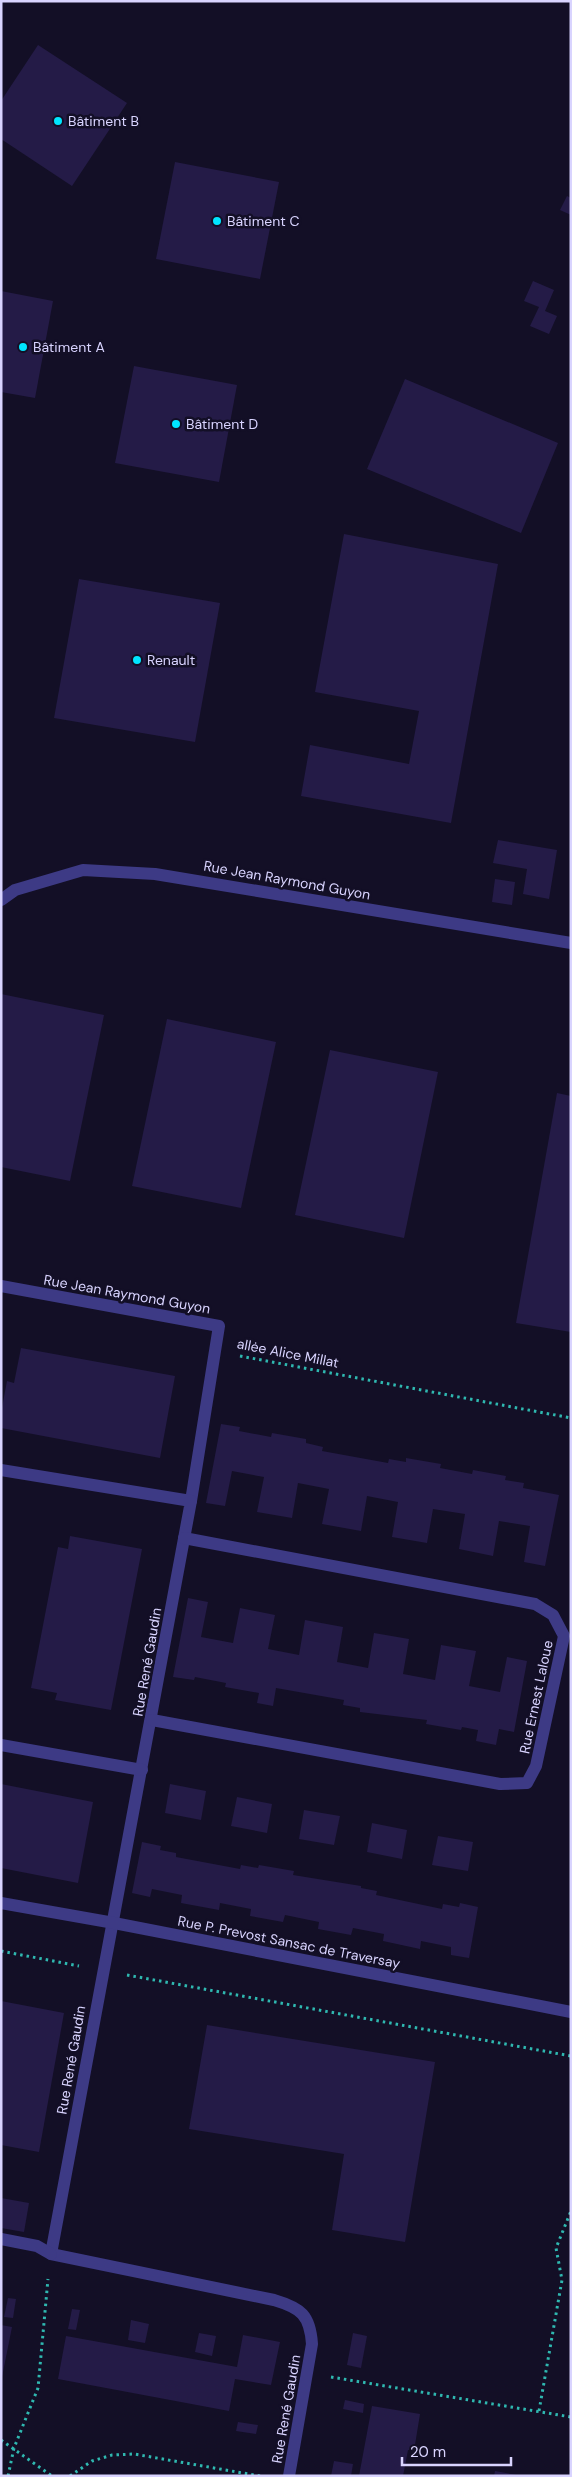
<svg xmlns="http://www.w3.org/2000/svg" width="572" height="2477" font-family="'DM Sans',sans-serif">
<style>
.building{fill:#241b47}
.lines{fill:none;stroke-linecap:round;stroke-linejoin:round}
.path{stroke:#2fb8b0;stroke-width:3;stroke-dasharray:2.5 4;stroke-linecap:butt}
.minor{stroke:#3d3a85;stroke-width:12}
.poi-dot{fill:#00e5ff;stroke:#130f26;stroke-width:2}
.labels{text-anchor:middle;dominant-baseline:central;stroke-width:5;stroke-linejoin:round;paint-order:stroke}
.poi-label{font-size:14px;fill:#d9d4ff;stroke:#130f26;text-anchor:start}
.street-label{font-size:14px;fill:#d9d4ff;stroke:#130f26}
</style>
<rect width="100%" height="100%" fill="#130f26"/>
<!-- building -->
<g class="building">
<path d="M38 45 127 103 72 186 1 139V101Z"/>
<path d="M175 162 279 182 260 279 156 259Z"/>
<path d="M567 196 571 198V215L560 210Z"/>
<path d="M533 281 554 290 545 311 557 316 549 334 530 326 539 307 524 301Z"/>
<path d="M1 291 53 301 35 398 1 392Z"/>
<path d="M134 366 237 385 219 482 115 463Z"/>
<path d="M405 379 558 443 521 533 367 469Z"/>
<path d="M344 534 498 564 451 823 301 796 310 745 409 764 419 711 315 692Z"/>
<path d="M79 579 220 603 195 742 54 718Z"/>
<path d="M498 840 557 850 549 899 523 894 527 869 493 863Z"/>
<path d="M495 879 515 882 512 905 492 902Z"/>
<path d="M1 994 104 1015 70 1181 1 1167Z"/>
<path d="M167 1019 276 1042 241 1208 132 1186Z"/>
<path d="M330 1050 438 1072 404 1238 295 1215Z"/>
<path d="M557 1093 571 1096V1332L516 1323Z"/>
<path d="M21 1348 175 1376 160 1458 1 1428V1413L7 1381 14 1383Z"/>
<path d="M221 1424 240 1427 239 1431 271 1437 272 1433 306 1439V1443L323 1447 322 1451 388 1463 389 1459 406 1462V1458L441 1464 440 1468 472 1474 473 1470 506 1476 505 1480 524 1483 523 1488 559 1495 545 1566 524 1562 530 1526 499 1521 493 1556 459 1549 465 1514 433 1509 427 1543 392 1537 398 1502 367 1496 361 1531 322 1524 329 1489 298 1483 292 1518 257 1512 264 1477 232 1471 225 1506 206 1503Z"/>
<path d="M70 1536 142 1549 111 1710 55 1700 57 1693 31 1688 58 1547 68 1549Z"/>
<path d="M188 1598 208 1602 201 1637 233 1643 240 1608 275 1615 268 1649 299 1655 305 1620 343 1627 337 1662 368 1668 374 1633 409 1639 403 1674 435 1680 441 1645 476 1651 469 1686 500 1692 507 1657 527 1661 514 1732 499 1729 496 1745 476 1741 478 1730 462 1727 461 1730 426 1724 427 1720 360 1712V1708L343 1705 344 1700 276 1688 273 1706 257 1703 259 1693 225 1687 226 1683 195 1677 194 1680 173 1677Z"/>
<path d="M1 1784 93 1802 78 1883 1 1868Z"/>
<path d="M170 1784 206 1791 201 1820 165 1813Z"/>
<path d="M237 1797 272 1804 267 1833 231 1826Z"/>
<path d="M304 1810 340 1816 334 1845 299 1839Z"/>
<path d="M372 1823 407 1830 402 1859 367 1852Z"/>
<path d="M438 1836 473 1842 468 1871 432 1865Z"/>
<path d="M142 1842 161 1846 160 1850 176 1853V1857L240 1869 241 1865 258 1868 259 1865 294 1871 293 1875 361 1886V1888L377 1891 376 1895 442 1909 443 1904 459 1907 460 1903 478 1907 469 1958 451 1955V1947L421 1941 420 1949 383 1941 384 1934 353 1928 351 1935 318 1929 319 1922 285 1915 283 1922 250 1916 251 1909 220 1903 219 1910 181 1903 182 1895 152 1889 150 1897 132 1893Z"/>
<path d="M1 2001 64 2013 39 2152 1 2145Z"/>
<path d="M207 2025 435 2062 405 2242 332 2230 344 2154 189 2129Z"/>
<path d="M1 2198 29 2203 24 2232 1 2228Z"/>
<path d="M8 2298 16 2299 13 2318 4 2317Z"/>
<path d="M72 2309 80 2310 76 2330 68 2329Z"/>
<path d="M131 2320 149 2324 145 2343 128 2340Z"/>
<path d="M1 2325 12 2327 2 2377H1Z"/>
<path d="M199 2333 216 2336 212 2356 195 2352Z"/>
<path d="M353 2333 367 2336 361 2368 347 2365Z"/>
<path d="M243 2335 280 2342 271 2385 235 2379 229 2411 58 2379 66 2336 237 2367Z"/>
<path d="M345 2400 364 2404 363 2413 343 2409Z"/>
<path d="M372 2406 420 2414 414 2451 408 2450 403 2476H359Z"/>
<path d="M238 2422 258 2425 256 2434 236 2431Z"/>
<path d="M334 2461 353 2464 351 2476H331Z"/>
<path d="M495 2471 516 2475V2476H494Z"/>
</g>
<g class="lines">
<!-- path -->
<g class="path">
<path d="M240 1356 571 1418"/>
<path d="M1 1951 79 1966"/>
<path d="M127 1975 571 2056"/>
<path d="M331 2377 571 2417"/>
<path d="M539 2411 562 2280 556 2248 571 2211"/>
<path d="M1 2440 52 2476"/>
<path d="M8 2476 14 2448 38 2388 48 2279"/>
<path d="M70 2476 92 2461 112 2455 134 2454 260 2476"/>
</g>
<!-- minor -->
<g class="minor">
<path d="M1 900 15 890 83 870 155 874 571 943"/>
<path d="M1 1286 219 1326 191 1501"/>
<path d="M1 1470 191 1501 51 2254 274 2300C301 2308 310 2315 312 2344L289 2476"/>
<path d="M152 1720 500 1784 527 1783 536 1766 564 1636 553 1615 535 1604 184 1538"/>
<path d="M1 1745 142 1770"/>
<path d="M1 1903 114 1923 571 2012"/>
<path d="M1 2239 37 2246 51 2254"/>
</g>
</g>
<!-- markers -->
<g class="poi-dot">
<circle cx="58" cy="121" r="5"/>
<circle cx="217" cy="221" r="5"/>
<circle cx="23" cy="347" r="5"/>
<circle cx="176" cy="424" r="5"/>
<circle cx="137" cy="660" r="5"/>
</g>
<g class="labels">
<!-- poi labels -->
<g class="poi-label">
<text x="68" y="121">Bâtiment B</text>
<text x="227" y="221">Bâtiment C</text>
<text x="33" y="347">Bâtiment A</text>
<text x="186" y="424">Bâtiment D</text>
<text x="147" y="660">Renault</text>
</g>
<!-- street labels -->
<g class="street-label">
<text transform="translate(287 880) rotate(10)">Rue Jean Raymond Guyon</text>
<text transform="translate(127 1294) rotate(10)">Rue Jean Raymond Guyon</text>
<text transform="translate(288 1353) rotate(11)">allėe Alice Millat</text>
<text transform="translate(147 1662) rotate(-80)">Rue René Gaudin</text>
<text transform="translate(536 1697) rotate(-78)">Rue Ernest Laloue</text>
<text transform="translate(289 1942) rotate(11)">Rue P. Prevost Sansac de Traversay</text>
<text transform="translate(71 2060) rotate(-80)">Rue René Gaudin</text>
<text transform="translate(286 2409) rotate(-80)">Rue René Gaudin</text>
</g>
</g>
<!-- border -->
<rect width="572" height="2477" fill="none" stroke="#d9d4ff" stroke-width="5"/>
<!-- scale -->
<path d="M402 2457v8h109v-8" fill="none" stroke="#d9d4ff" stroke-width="2.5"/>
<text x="410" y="2457" font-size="15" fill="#d9d4ff" stroke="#130f26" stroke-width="4" paint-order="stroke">20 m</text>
</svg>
